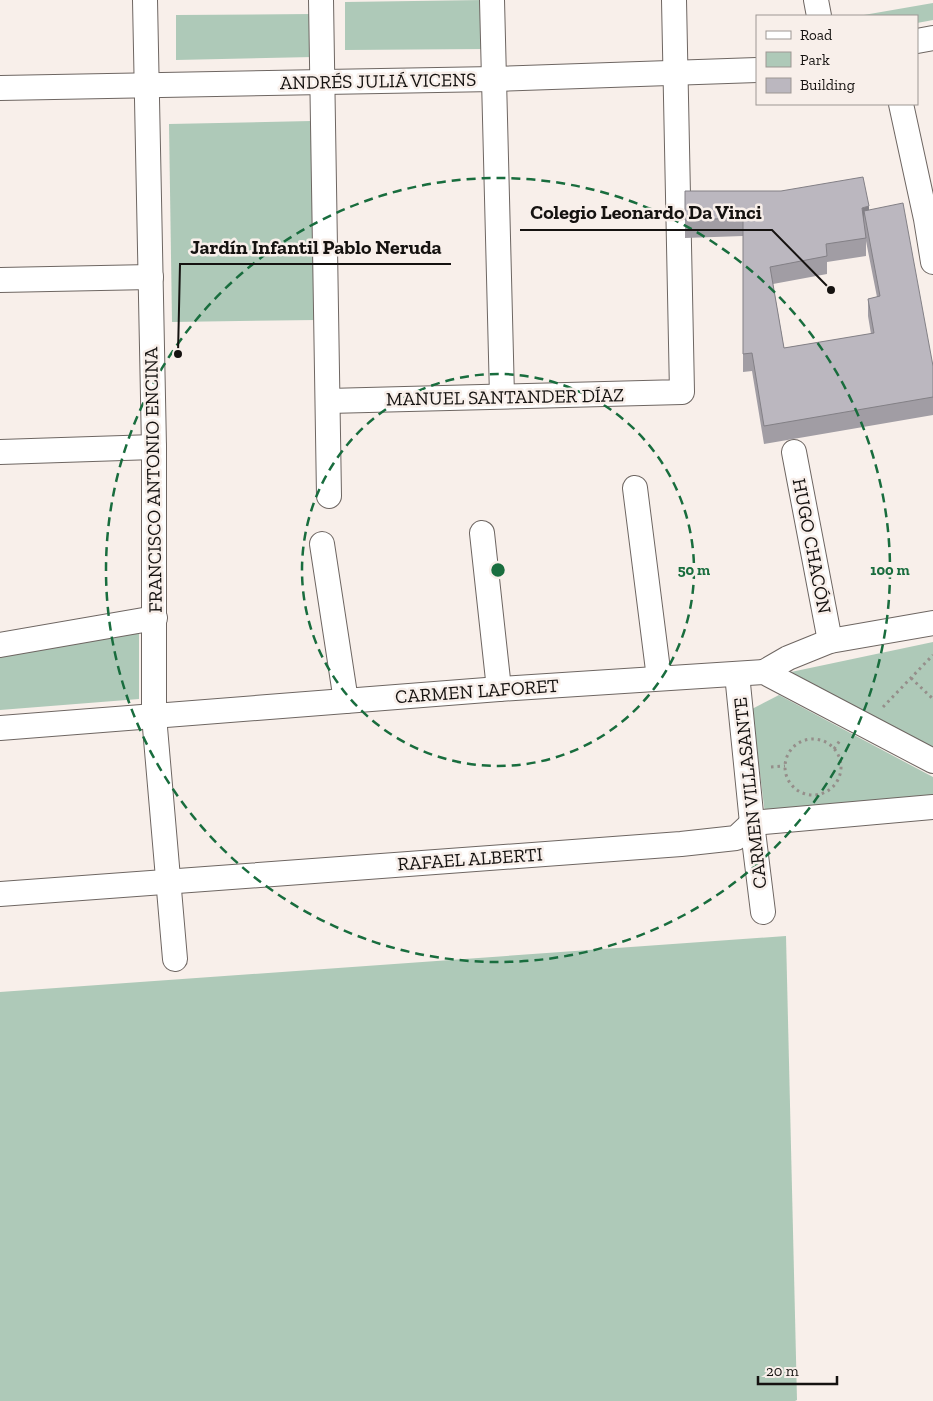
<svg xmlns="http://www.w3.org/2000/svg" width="933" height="1401" font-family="'Zilla Slab',serif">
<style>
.green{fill:#aec9b8}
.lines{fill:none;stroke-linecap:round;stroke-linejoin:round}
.minor-casing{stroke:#6e6662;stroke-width:26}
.path{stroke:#958e8a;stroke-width:3;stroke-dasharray:2.5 4;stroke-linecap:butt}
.minor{stroke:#fff;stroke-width:24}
.wall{fill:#a19da4;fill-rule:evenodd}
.shaded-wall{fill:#838086}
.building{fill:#bbb7bf;stroke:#838086}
.ring{fill:none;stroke:#196d3e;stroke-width:2.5;stroke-dasharray:9 6}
.labels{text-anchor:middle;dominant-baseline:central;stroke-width:5;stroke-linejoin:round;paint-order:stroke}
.street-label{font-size:19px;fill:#151210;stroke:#f8efea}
.centre{fill:#196d3e;stroke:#f8efea;stroke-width:2.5}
.ring-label{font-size:15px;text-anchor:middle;font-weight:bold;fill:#196d3e;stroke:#f8efea;stroke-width:5;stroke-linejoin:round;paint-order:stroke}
.leader{fill:none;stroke:#151210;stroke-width:2}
.callout-dot{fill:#151210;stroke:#f8efea;stroke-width:2}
.callout-label{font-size:20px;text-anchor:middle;font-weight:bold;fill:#151210;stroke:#f8efea;stroke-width:5;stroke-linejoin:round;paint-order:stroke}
</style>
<rect width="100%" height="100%" fill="#f8efea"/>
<!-- green -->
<g class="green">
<path d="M483 0 485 49 345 50V2Z"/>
<path d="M933 3V20L917 23V16H858Z"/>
<path d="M313 14V57L176 60V15Z"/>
<path d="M311 121 316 320 172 322 169 124Z"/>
<path d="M139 630V699L0 710V654Z"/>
<path d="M933 642V750L791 672Z"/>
<path d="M779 695 933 777V801L765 814 752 709Z"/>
<path d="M786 936 797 1400 795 1401H0V992Z"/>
</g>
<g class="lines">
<defs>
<g id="minor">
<path d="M145 0 154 447V716L175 959"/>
<path d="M321 0 329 496"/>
<path d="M492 0 502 396"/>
<path d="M816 0 819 16"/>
<path d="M917 41 933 38"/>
<path d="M0 88 494 79 757 70"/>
<path d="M901 104 926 219 933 262"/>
<path d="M0 280 151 277"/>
<path d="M328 401 682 392 674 0"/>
<path d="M0 452 154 447"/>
<path d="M794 452 830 641"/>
<path d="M635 488 659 678"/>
<path d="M482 533 499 689"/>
<path d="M322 544 346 701"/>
<path d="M0 645 155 618"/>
<path d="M764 672 788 658 830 641 933 623"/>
<path d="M737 674 752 823 763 912"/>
<path d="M0 728 499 689 764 672 933 761"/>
<path d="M0 894 681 844 736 838 752 823 933 807"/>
</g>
</defs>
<!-- minor casing -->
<use href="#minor" class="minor-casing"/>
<!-- path -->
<g class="path">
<path d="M911 678 933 699"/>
<path d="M883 707 933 655"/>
<circle cx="813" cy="767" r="28"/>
<path d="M834 749 841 739"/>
<path d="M771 767 785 766"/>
</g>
<!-- minor -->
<use href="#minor" class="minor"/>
</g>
<!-- wall -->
<path class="wall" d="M685 191 869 210 933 366V415L764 444 752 371 743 372V236L685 238ZM866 241 877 297 868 299V316L871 334 784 348 773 284 827 274V262L866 256Z"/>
<!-- shaded-wall -->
<path class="shaded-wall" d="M869 206V224L864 211V225L862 208Z"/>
<!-- building -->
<path class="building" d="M863 177 869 206 862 208 866 238 826 244 827 256 770 267 784 348 874 333 868 299 880 296 864 211 903 203 933 366V397L764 426 752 353 743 354V218L685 220V191H781Z"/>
<!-- distance rings -->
<g class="ring">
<circle cx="498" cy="570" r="196"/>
<circle cx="498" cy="570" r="392"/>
</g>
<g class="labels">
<!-- street labels -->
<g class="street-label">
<text transform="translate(378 81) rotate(-1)">ANDRÉS JULIÁ VICENS</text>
<text transform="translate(505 397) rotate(-1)">MANUEL SANTANDER DÍAZ</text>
<text transform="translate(153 480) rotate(-91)">FRANCISCO ANTONIO ENCINA</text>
<text transform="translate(812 546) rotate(79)">HUGO CHACÓN</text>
<text transform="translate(477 691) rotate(-4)">CARMEN LAFORET</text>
<text transform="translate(750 793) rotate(-96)">CARMEN VILLASANTE</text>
<text transform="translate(470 859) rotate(-4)">RAFAEL ALBERTI</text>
</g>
</g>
<circle cx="498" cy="570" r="8" class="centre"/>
<g class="ring-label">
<text x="694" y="575">50 m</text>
<text x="890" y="575">100 m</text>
</g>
<!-- callouts -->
<path class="leader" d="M831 290L772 230H520M178 354L180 264H451"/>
<g class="callout-dot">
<circle cx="831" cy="290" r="5"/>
<circle cx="178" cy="354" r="5"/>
</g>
<g class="callout-label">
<text x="646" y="219">Colegio Leonardo Da Vinci</text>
<text x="316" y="254">Jardín Infantil Pablo Neruda</text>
</g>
<!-- legend -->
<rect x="756" y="15" width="162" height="90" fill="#f8efea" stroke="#9d9793"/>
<rect x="766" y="31" width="25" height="8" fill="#ffffff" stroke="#9d9793"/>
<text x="800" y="40" font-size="15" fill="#151210">Road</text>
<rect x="766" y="52" width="25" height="15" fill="#aec9b8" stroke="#9d9793"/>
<text x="800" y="65" font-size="15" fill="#151210">Park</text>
<rect x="766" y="78" width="25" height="15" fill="#bbb7bf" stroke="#9d9793"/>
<text x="800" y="90" font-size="15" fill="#151210">Building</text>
<!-- scale -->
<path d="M758 1376v8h79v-8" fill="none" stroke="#151210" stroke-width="2.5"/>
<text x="766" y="1376" font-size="15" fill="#151210" stroke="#f8efea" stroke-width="4" paint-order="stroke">20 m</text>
</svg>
